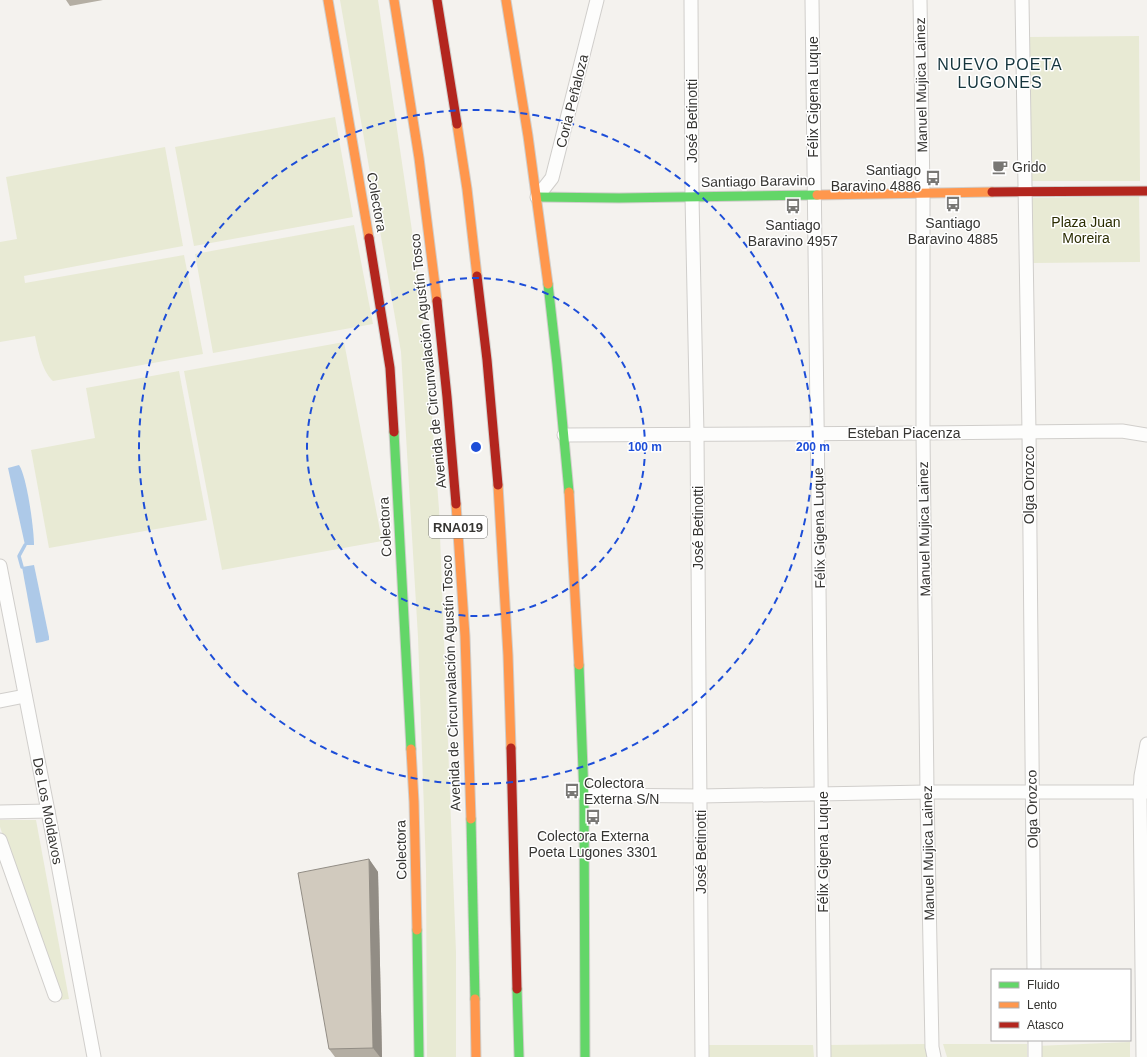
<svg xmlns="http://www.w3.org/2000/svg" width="1147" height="1057" font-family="Arial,sans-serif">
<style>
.green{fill:#e8ead4}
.water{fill:#adc9e8}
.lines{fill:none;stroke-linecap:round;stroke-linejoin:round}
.stream{stroke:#adc9e8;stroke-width:3.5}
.street-casing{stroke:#d0cecb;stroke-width:15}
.fast-casing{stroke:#d0cecb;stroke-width:11}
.slow-casing{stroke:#d0cecb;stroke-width:11}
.jam-casing{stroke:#d0cecb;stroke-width:11}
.street{stroke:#fdfdfc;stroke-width:13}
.fast{stroke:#63d668;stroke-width:9}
.slow{stroke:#ff974d;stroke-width:9}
.jam{stroke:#b3261e;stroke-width:9}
.wall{fill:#b4aea3}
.shaded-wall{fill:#928d85}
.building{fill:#d1cabe;stroke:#928d85}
.ring{fill:none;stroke:#1d4ed8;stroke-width:2;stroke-dasharray:7 5}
.labels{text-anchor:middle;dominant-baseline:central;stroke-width:3;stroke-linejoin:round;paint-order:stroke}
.shield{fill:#fff;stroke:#727270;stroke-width:1}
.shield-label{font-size:13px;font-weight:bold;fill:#363532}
.street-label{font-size:14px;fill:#363532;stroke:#fff}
.poi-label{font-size:14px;fill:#363532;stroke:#fff}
.park-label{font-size:14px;fill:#2a2c00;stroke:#fff}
.quarter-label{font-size:16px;letter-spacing:1px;fill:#15353d;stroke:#fff}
.centre{fill:#1d4ed8;stroke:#fff;stroke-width:2}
.ring-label{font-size:12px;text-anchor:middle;font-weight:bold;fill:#1d4ed8;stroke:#fff;stroke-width:3;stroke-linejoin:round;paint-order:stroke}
</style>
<rect width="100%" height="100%" fill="#f4f2ee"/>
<!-- green -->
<g class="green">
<path d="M340 0H378L416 258 429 380 439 509 456 952V1057H427L426 869 418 637 401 352Z"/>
<path d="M1139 36 1140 181H1030L1029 37Z"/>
<path d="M335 117 353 217 194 246 175 147Z"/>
<path d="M165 147 183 246 24 276 25 283 184 255 203 354 53 381C42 371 38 350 35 336L0 342V242L17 239 6 177Z"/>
<path d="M1139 196 1140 262 1033 263 1032 198Z"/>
<path d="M354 225 373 324 213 353 195 254Z"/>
<path d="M344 342 382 541 222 570 184 371Z"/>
<path d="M179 371 207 520 49 548 31 450 95 438 86 388Z"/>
<path d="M0 820H36L69 999 61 1000 0 827Z"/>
<path d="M1130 1042V1057H1036V1046Z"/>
<path d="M925 1044 928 1057H829V1045Z"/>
<path d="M943 1044H1027V1057H947Z"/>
<path d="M707 1045H813L814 1057H707Z"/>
</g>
<!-- water -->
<g class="water">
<path d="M19 465C27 477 34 529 34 545H25L8 468Z"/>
<path d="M34 565 49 637V640L42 642 36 643 22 567Z"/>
</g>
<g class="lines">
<!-- stream -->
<path class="stream" d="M22 567 19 556 25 545"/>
<defs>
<g id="street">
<path d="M691 0 692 197 697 435 702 1057"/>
<path d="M812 0C815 352 822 705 824 1057"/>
<path d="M920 0 923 193V433L927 792 932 1047 934 1057"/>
<path d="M1022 0 1029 432 1034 970"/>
<path d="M537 197 552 178 597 0"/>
<path d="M564 435 923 433 1122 431 1147 435"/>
<path d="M0 566 48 811 94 1057"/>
<path d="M0 701 25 696"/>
<path d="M584 795 700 796 927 792H1147"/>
<path d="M0 812 48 811"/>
<path d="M0 840 55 995"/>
<path d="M1035 1040V1057"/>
<path d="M1143 1057 1140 792 1141 776 1147 744"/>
</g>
<g id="fast">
<path d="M537 197 619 198 817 195"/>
<path d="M548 284 557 364 569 492"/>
<path d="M394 432 411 749"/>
<path d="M579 665 584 796 585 1057"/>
<path d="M471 819 475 999"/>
<path d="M417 930 419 1057"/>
<path d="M517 989 519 1057"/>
</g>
<g id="slow">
<path d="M328 0 369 238"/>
<path d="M394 0 419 158 437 301"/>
<path d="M506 0 528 136 548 284"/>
<path d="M457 124 467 189 477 276"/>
<path d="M817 195 992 192"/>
<path d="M498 485 508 655 511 748"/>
<path d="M569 492 579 665"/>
<path d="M456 504 465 636 471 819"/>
<path d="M411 749 414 802 417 930"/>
<path d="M475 999 476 1057"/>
</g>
<g id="jam">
<path d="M437 0 457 124"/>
<path d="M992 192 1147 191"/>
<path d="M369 238 390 368 394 432"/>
<path d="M477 276 487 360 498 485"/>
<path d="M437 301 447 397 456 504"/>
<path d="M511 748 517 989"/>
</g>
</defs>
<!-- street casing -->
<use href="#street" class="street-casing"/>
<!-- fast casing -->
<use href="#fast" class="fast-casing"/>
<!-- slow casing -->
<use href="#slow" class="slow-casing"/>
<!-- jam casing -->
<use href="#jam" class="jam-casing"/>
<!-- street -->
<use href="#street" class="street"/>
<!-- fast -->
<use href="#fast" class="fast"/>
<!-- slow -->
<use href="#slow" class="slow"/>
<!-- jam -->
<use href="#jam" class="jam"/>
</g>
<!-- wall -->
<g class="wall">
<path d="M66 0H103L70 6Z"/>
<path d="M369 859 378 872 382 1057H335L329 1049Z"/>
</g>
<!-- shaded-wall -->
<path class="shaded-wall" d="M369 859 378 872 382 1057H380L373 1048Z"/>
<!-- building -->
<path class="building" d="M369 859 373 1048 329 1049 298 873Z"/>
<!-- distance rings -->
<g class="ring">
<circle cx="476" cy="447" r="169"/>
<circle cx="476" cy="447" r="337"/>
</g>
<!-- icons -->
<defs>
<symbol id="cafe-bare" viewBox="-9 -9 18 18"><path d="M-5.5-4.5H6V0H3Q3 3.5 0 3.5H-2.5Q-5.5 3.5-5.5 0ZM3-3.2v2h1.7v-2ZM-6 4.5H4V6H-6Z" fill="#787774" stroke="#fff" stroke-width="2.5" paint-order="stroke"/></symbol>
<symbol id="bus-bare" viewBox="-9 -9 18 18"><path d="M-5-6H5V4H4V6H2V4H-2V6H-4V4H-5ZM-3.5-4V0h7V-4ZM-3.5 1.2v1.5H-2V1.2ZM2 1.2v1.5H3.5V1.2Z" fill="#787774" stroke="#fff" stroke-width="2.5" paint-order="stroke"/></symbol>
</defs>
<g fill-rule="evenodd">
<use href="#cafe-bare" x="989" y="156" width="22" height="22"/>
<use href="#bus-bare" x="922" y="167" width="22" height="22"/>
<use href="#bus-bare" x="942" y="193" width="22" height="22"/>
<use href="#bus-bare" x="782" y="195" width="22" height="22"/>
<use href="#bus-bare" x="561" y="780" width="22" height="22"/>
<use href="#bus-bare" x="582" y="806" width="22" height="22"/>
</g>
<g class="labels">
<!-- shield labels -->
<rect class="shield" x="429" y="516" width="58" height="22" rx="3"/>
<g class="shield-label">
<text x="458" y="527">RNA019</text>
</g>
<!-- street labels -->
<g class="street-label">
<text transform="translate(921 85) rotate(-91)">Manuel Mujica Lainez</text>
<text transform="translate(813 97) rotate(-90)">Félix Gigena Luque</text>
<text transform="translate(572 101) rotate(-76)">Coria Peñaloza</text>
<text transform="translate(692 121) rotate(-90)">José Betinotti</text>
<text transform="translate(758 181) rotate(-1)">Santiago Baravino</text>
<text transform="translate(377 202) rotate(80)">Colectora</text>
<text transform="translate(428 361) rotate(-96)">Avenida de Circunvalación Agustín Tosco</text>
<text x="904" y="433">Esteban Piacenza</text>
<text transform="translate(1029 485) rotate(-90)">Olga Orozco</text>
<text transform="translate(385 527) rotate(-93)">Colectora</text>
<text transform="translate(698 528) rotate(-90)">José Betinotti</text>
<text transform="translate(819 528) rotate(-91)">Félix Gigena Luque</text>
<text transform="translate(924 529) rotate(-91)">Manuel Mujica Lainez</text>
<text transform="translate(451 683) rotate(-92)">Avenida de Circunvalación Agustín Tosco</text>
<text transform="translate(1032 809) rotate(-91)">Olga Orozco</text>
<text transform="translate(48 811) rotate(79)">De Los Moldavos</text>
<text transform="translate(401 850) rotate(-91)">Colectora</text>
<text transform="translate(701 852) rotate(-90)">José Betinotti</text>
<text transform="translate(823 852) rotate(-90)">Félix Gigena Luque</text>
<text transform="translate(928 853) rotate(-91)">Manuel Mujica Lainez</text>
</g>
<!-- poi labels -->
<g class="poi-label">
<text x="1012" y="167" text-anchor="start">Grido</text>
<text x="921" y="170" text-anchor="end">Santiago<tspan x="921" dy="16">Baravino 4886</tspan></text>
<text x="953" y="223">Santiago<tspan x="953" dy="16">Baravino 4885</tspan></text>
<text x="793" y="225">Santiago<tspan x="793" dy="16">Baravino 4957</tspan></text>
<text x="584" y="783" text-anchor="start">Colectora<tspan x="584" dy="16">Externa S/N</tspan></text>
<text x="593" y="836">Colectora Externa<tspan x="593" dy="16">Poeta Lugones 3301</tspan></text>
</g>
<!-- park labels -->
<g class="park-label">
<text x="1086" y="222">Plaza Juan<tspan x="1086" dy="16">Moreira</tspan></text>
</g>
<!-- quarter labels -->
<g class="quarter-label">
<text x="1000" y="64">NUEVO POETA<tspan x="1000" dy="18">LUGONES</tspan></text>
</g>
</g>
<circle cx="476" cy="447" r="6" class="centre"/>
<g class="ring-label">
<text x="645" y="451">100 m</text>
<text x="813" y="451">200 m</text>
</g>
<!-- legend -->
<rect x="991" y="969" width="140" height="72" fill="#ffffff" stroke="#afaead"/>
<rect x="999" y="982" width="20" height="6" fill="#63d668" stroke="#afaead"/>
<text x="1027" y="989" font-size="12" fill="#363532">Fluido</text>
<rect x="999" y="1002" width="20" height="6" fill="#ff974d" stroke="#afaead"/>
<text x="1027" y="1009" font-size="12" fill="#363532">Lento</text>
<rect x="999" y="1022" width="20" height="6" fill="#b3261e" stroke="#afaead"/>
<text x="1027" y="1029" font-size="12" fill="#363532">Atasco</text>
</svg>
